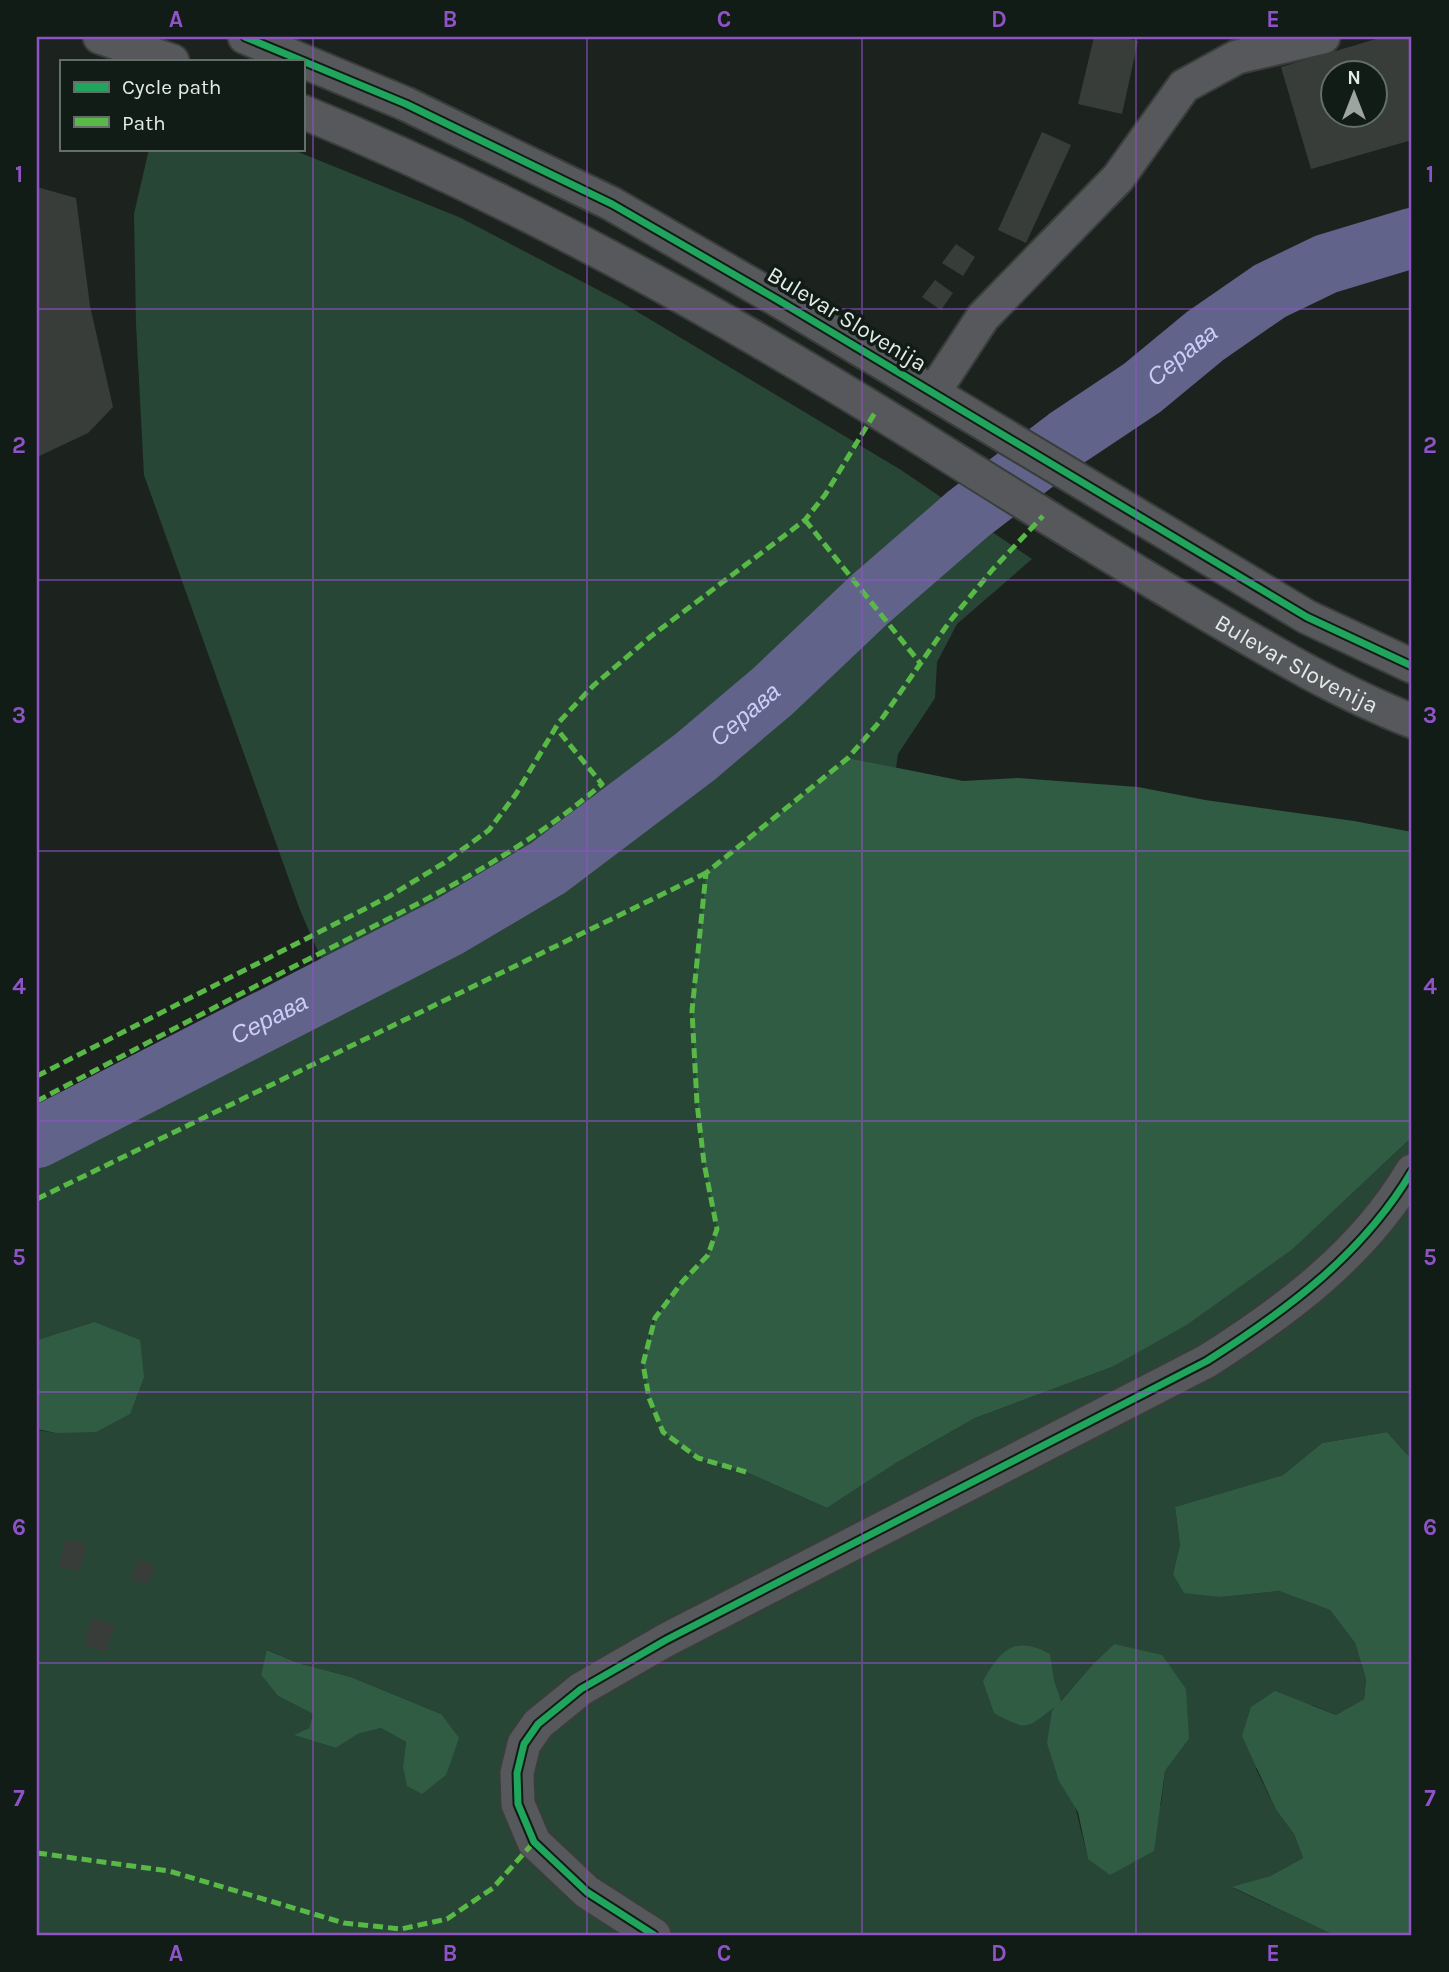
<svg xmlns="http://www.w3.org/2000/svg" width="1449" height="1972" font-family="Karla,sans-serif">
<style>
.green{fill:#284635;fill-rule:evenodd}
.forest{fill:#315c44}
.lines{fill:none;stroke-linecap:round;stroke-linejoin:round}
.river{stroke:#62638b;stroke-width:60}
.building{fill:#383d3a;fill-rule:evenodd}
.minor-casing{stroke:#393e3b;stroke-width:37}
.minor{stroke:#56585c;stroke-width:33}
.quiet{stroke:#58b947;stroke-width:5;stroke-dasharray:10 5;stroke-linecap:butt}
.cycleway-casing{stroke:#101c15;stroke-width:11}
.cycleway{stroke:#20a55d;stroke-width:7}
.grid{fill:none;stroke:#9052c7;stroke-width:2;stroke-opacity:0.55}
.labels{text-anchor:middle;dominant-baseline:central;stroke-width:7;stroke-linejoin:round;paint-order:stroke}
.street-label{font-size:23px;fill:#e3ebe6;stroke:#101c15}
.water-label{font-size:24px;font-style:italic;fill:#cbccf7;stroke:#101c15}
.neatline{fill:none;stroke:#9052c7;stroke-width:2.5}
.grid-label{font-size:23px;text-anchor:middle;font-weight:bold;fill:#9052c7}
</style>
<rect width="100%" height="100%" fill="#1c231f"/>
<!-- green -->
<path class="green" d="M149 149H291L461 218 621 302 901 470 1032 559 957 624 937 662 935 698 898 754 896 768 848 758 706 873 692 1011 697 1103 704 1163 717 1229 708 1255 683 1281 654 1318 643 1364 649 1398 663 1432 698 1458 746 1472 827 1508 896 1463 975 1418 1112 1367 1294 1248 1412 1137V1460L1387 1432 1322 1443 1283 1475 1175 1507 1180 1545 1173 1574 1221 1597 1279 1591 1330 1610 1355 1643 1366 1679 1364 1699 1336 1715 1312 1705 1256 1769 1276 1810 1294 1834 1303 1858 1270 1876 1233 1888 1334 1935H37V1430L56 1433 94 1322 37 1340V1138L333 986 300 910 144 475 136 324 134 214ZM1114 1644 1189 1739 1165 1771 1161 1805 1088 1859 1052 1711 1093 1664ZM268 1650 298 1663 351 1677 441 1714 403 1766 406 1742 381 1728 358 1734 336 1748 295 1735 309 1728 313 1714 278 1696 261 1675Z"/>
<!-- forest -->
<g class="forest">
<path d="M848 758 963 781 1018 778 1138 787 1205 800 1354 821 1412 832V1137L1294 1248 1188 1324 1112 1367 975 1418 896 1463 827 1508 746 1472 698 1458 663 1432 649 1398 643 1364 655 1318 683 1281 708 1255 717 1229 704 1163 697 1103 692 1011 706 873Z"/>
<path d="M94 1322 140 1340 144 1377 130 1414 96 1432 56 1433 37 1429V1340Z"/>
<path d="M1387 1432 1412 1460V1935H1334L1232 1887 1270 1876 1303 1858 1294 1834 1276 1810 1242 1736 1251 1707 1275 1691 1336 1715 1364 1699 1366 1679 1355 1643 1330 1610 1279 1591 1221 1597 1184 1593 1173 1574 1180 1545 1175 1507 1283 1475 1322 1443Z"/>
<path d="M1114 1644 1162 1655 1186 1689 1189 1739 1165 1771 1154 1851 1110 1875 1088 1859 1078 1812 1059 1781 1047 1743 1052 1711 1055 1707C1026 1728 1029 1732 994 1713L983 1681C1001 1649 1015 1635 1050 1654L1054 1681 1061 1701 1093 1664Z"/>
<path d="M267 1650 298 1663 351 1677 441 1714 459 1738 446 1775 422 1794 407 1786 403 1766 406 1742 381 1728 358 1734 336 1748 294 1735 309 1728 313 1714 278 1696 261 1675Z"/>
</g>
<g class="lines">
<!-- river -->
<path class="river" id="s1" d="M37 1138 450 926 548 868 695 757 773 691 869 600 968 514 1067 438 1142 388 1205 336 1270 291 1326 264 1412 238"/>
</g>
<!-- building -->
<g class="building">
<path d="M1094 37H1120L1138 41 1122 114 1078 104Z"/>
<path d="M1383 37H1412V140L1311 169 1281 67ZM1334 74H1376V116H1334Z"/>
<path d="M1042 132 1071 145 1026 243 998 230Z"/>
<path d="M37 187 76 198 90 306 113 407 88 433 37 457Z"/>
<path d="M956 244 975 257 963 276 942 263Z"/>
<path d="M935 280 953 293 941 310 922 297Z"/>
<path d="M65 1539 87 1544 80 1572 59 1567Z"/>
<path d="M139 1559 156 1567 148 1585 131 1578Z"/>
<path d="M92 1618 115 1625 106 1652 84 1645Z"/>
</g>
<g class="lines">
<defs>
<g id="minor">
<path d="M100 37 172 61"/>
<path d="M245 37 406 104 612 204 778 300 1307 617 1412 666"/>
<path id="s2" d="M303 112C515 199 716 311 911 432 1010 494 1108 556 1209 615 1275 654 1341 693 1412 721"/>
<path d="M933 393 983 317 1118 178 1184 86 1237 57 1323 37"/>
<path d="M654 1935 587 1892 534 1842 518 1804 517 1773 524 1744 538 1724 581 1689 666 1640 1207 1361C1287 1310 1363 1254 1412 1171"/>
</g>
</defs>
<!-- minor casing -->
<use href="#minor" class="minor-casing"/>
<!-- minor -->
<use href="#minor" class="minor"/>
<!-- quiet -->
<g class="quiet">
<path d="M805 520 920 663"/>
<path d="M37 1076 388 897 444 863 489 830 516 794 559 722 593 686 650 637 805 520 825 495 876 411"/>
<path d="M37 1101C125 1055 212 1008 301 963 405 910 513 861 602 784L556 728"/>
<path d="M37 1199 706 873"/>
<path d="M746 1472 698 1458 663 1432 649 1398 643 1364 655 1318 683 1281 708 1255 717 1229 704 1163 697 1103 692 1011 706 873 848 758 881 720 950 621 993 569 1043 516"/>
<path d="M37 1853 169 1871 344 1923 401 1929 447 1919 493 1888 534 1842"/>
</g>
<defs>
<g id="cycleway">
<path d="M245 37 406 104 612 204 778 300 1307 617 1412 666"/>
<path d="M654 1935 587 1892 534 1842 518 1804 517 1773 524 1744 538 1724 581 1689 666 1640 1207 1361C1287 1310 1363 1254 1412 1171"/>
</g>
</defs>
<!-- cycleway casing -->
<use href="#cycleway" class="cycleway-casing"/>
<!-- cycleway -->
<use href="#cycleway" class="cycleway"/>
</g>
<!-- grid -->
<path class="grid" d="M313 37V1935M587 37V1935M862 37V1935M1136 37V1935M37 309H1412M37 580H1412M37 851H1412M37 1121H1412M37 1392H1412M37 1663H1412"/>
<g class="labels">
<!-- street labels -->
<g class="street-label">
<text transform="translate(847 319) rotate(31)">Bulevar Slovenija</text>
<text stroke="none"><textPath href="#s2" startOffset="1138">Bulevar Slovenija</textPath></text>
</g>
<!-- water labels -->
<g class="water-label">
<text stroke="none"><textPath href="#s1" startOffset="1395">Серава</textPath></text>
<text stroke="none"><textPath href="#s1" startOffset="828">Серава</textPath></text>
<text stroke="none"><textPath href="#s1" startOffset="261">Серава</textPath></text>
</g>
</g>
<!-- border -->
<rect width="1449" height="1972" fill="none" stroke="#101c15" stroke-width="77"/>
<!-- legend -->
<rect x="60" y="60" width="245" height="91" fill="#101c15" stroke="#646f69" stroke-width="2"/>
<rect x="74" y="82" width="35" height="10" fill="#20a55d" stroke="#646f69" stroke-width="2"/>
<text x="122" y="94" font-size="21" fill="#e3ebe6">Cycle path</text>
<rect x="74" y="117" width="35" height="10" fill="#58b947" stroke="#646f69" stroke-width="2"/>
<text x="122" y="130" font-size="21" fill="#e3ebe6">Path</text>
<!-- north arrow -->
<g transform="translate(1354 94)"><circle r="33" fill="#101c15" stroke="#646f69" stroke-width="2"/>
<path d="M0-5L12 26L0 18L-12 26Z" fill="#9da5a0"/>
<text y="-10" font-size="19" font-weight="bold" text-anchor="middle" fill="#e3ebe6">N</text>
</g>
<rect x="38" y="38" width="1372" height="1896" class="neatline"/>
<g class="grid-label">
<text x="176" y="27">A</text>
<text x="450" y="27">B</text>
<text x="724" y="27">C</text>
<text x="999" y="27">D</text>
<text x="1273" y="27">E</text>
<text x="19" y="182">1</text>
<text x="1430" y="182">1</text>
<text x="19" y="453">2</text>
<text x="1430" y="453">2</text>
<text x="19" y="723">3</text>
<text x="1430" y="723">3</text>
<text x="19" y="994">4</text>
<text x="1430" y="994">4</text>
<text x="19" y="1265">5</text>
<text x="1430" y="1265">5</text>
<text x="19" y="1535">6</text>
<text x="1430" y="1535">6</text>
<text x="19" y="1806">7</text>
<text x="1430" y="1806">7</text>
<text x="176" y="1961">A</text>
<text x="450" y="1961">B</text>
<text x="724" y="1961">C</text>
<text x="999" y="1961">D</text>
<text x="1273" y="1961">E</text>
</g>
</svg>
